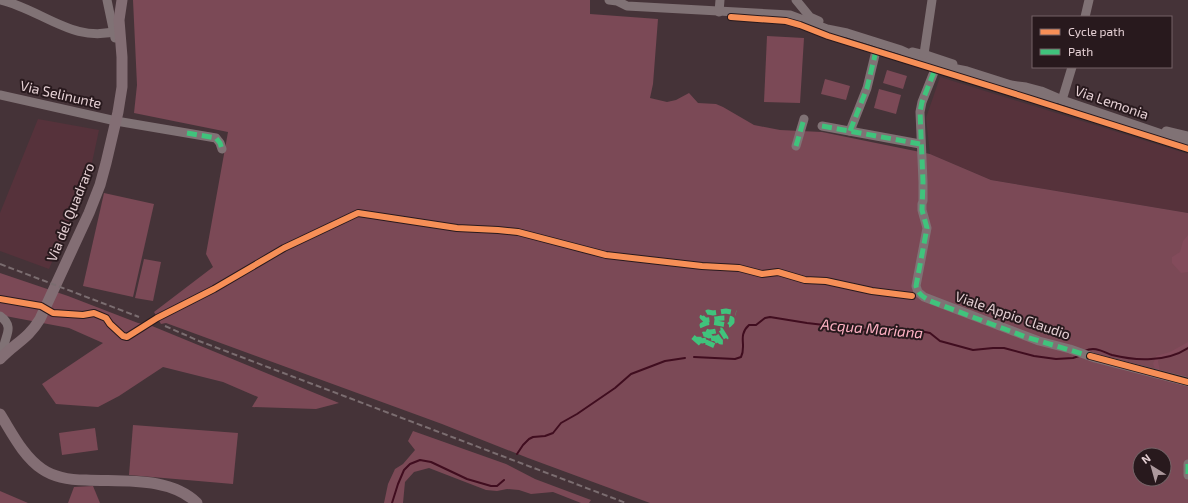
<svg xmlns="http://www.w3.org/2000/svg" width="1188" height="503" font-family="'Exo 2',sans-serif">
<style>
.built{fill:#56323b}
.green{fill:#7b4956;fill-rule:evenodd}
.forest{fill:#834b5b}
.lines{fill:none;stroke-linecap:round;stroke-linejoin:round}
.stream{stroke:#400d1f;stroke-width:2}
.minor{stroke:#807275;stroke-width:9}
.major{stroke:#836e74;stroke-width:11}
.rail{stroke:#7b6d70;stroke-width:2;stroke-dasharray:6 3;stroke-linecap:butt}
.quiet{stroke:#40c37c;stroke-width:5;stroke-dasharray:10 5;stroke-linecap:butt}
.cycleway-casing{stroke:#28191d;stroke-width:8}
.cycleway{stroke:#f78f57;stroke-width:6}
.labels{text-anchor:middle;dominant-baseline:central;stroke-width:4;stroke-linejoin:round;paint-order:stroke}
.street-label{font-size:14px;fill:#e5d0d4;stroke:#28191d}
.water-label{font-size:15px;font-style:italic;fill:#ffb2c4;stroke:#28191d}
</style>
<rect width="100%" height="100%" fill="#453338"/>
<!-- built -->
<g class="built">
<path d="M940 77 1188 154V213L991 180 930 154 926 118Z"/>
<path d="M38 119 99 130 90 172 49 269 0 251V213Z"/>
</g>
<!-- green -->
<g class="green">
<path d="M133 0H590V14L658 19 653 84 650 98 667 102 676 100 689 93 698 103 716 104 723 107 754 125 780 130 822 132 930 154 991 180 1188 213V503H650L528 458 442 424 166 323 161 324 154 312 213 267 206 254 228 132 134 113 137 85ZM1140 455H1164V479H1140Z"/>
<path d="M767 36 804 38 800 103 764 102Z"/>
<path d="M887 70 907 76 903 89 883 83Z"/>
<path d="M825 79 850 86 846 100 821 94Z"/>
<path d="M879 89 901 95 896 114 874 108Z"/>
<path d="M104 193 154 204 133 297 83 286Z"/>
<path d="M144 259 161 262 153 301 135 298Z"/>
<path d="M0 273 68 296 138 323 152 326 339 403 316 409 252 407 258 397 223 382 163 367 119 396 98 407 56 404 42 384 103 343 69 328 0 315Z"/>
<path d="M133 425 238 433 233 484 129 475Z"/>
<path d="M95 428 98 450 62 455 59 433Z"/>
<path d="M413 431 506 464 535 479 591 500 589 503H581L553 492 531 494 519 490 507 489 497 491 486 490 429 468 414 472 405 482 403 503H384L388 484 395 469 403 464 415 450 408 441Z"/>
<path d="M93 486 100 503H68L74 487Z"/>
<path d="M0 491 28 503H0Z"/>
</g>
<!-- forest -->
<g class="forest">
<path d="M1188 235V272L1181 273 1172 263V257L1180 252 1183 241Z"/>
<path d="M1188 342V346C1179 352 1171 355 1161 357L1158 361 1160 371 1159 372 1155 369 1153 364 1156 356 1170 352Z"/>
</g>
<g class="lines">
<!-- stream -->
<g class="stream">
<path d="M1085 351C1095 346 1103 352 1112 355 1136 361 1167 362 1188 348"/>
<path d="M694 357 735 359 741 357C747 345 737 336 749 325H756L765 318 770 317 807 323 867 330 925 332 930 333 940 341 973 350 993 348H1004L1034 356 1056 359 1073 358 1079 356"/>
<path d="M517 454 523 445 529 439 533 437 545 436 553 433 561 423 577 414 615 388 631 374 665 361 685 358"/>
<path d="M392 503 398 484 404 470 410 464 420 460 431 462 467 479 491 486H497L504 480"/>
</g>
<!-- minor -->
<g class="minor">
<path d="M1 0C43 10 74 45 120 30"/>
<path d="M107 0 115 38"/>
<path d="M609 0 617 1 627 6 790 15 827 29 847 33 901 50 932 64 967 71 1011 85 1026 87 1041 91 1062 100 1188 143"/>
<path d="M796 0 810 17 819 21"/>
<path d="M719 12 720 0"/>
<path d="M1085 17 1089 0"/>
<path d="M912 52 929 56 953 64"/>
<path d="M924 54 932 0"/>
<path d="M1012 86C1024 94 1039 99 1054 100"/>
<path d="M0 95 116 121 216 138 220 143 222 149"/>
<path d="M1062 100 1072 67"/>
<path d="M822 126 920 144"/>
<path d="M850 131 867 88 876 51"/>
<path d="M1166 131 1188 136"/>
<path d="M796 146 804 119"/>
<path d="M923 201V182L920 112 922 102 934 72"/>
<path d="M922 204V210L927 228 916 286 918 292 924 297 1039 341 1070 349 1095 358 1188 382"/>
<path d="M0 316C18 329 0 339 4 355"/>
<path d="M1188 464V475"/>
</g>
<!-- major -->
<g class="major">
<path d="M0 359C15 343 28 339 40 319L89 213 100 185 106 163 118 112 122 87V57L119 20 122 0"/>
<path d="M0 414C12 433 23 456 42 469 55 478 71 480 86 480 122 482 169 476 197 503"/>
</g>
<!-- rail -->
<g class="rail">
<path d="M0 264 139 317"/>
<path d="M165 326 199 341 626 503"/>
</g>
<!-- quiet -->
<g class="quiet">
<path d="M934 72 922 102 920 112 923 182 922 210 927 228 916 286C918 294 923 297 930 301L1026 337 1093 357"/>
<path d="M822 126 920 144"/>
<path d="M850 131 867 88 876 51"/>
<path d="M187 133 216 138 220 143 222 149"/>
<path d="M796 146 804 119"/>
<path d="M693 337 701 344 706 342 715 346 718 342 715 338 702 341 699 339V336L704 334 709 336 711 334 716 335 721 342H723L726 338 721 330C714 331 705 336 702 325 710 319 720 325 729 325L732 322V319C724 316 713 320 705 320L702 317 703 315 708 312 713 313 726 311 736 313"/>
<path d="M1188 464V475"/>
</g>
<defs>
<g id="cycleway">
<path d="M731 17 786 21 800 25 828 36 1031 99 1188 149"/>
<path d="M0 299 41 306 53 313 83 315 94 313 106 318 110 324 123 336 127 337 157 318 214 289 284 248 358 213 457 228 498 230 518 232 606 255 702 266 739 268 762 274 778 272 805 280 826 281 872 291 912 296"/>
<path d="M1090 356 1188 382"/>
</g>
</defs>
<!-- cycleway casing -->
<use href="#cycleway" class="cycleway-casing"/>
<!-- cycleway -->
<use href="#cycleway" class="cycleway"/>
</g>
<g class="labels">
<!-- street labels -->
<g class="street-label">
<text transform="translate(61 94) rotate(13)">Via Selinunte</text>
<text transform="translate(1112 102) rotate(19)">Via Lemonia</text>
<text transform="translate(70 212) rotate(-68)">Via del Quadraro</text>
<text transform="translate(1013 315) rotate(19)">Viale Appio Claudio</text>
</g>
<!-- water labels -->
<g class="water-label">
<text transform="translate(872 328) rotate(5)">Acqua Mariana</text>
</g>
</g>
<!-- legend -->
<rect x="1032" y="16" width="140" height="52" fill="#28191d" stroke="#746266"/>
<rect x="1040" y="29" width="20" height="6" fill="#f78f57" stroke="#746266"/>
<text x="1068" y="36" font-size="12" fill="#e5d0d4">Cycle path</text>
<rect x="1040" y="49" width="20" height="6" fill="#40c37c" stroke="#746266"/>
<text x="1068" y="56" font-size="12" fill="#e5d0d4">Path</text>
<!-- north arrow -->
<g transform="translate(1152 467) rotate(323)"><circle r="19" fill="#28191d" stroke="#746266"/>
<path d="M0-3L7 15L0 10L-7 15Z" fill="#ad999d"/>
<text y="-6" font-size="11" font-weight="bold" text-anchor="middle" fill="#e5d0d4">N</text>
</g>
</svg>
